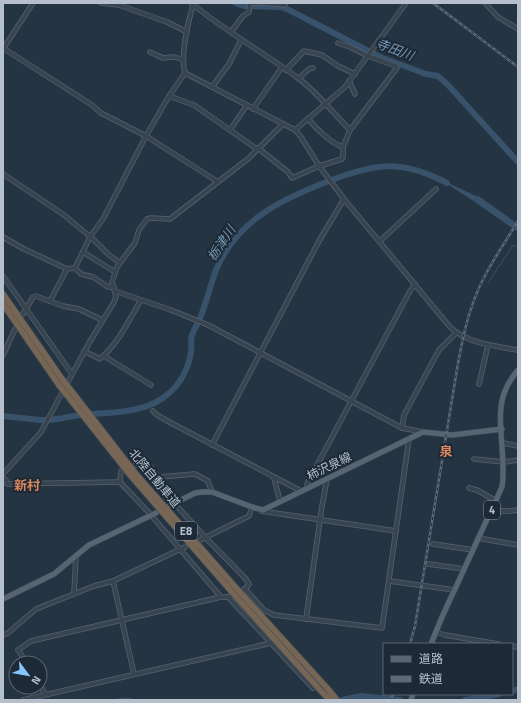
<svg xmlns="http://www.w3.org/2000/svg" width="521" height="703" font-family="'Titillium Web','Noto Sans JP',sans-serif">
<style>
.water{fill:#37526a}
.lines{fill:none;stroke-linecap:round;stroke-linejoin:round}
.stream{stroke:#37526a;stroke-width:1}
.river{stroke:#37526a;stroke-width:6}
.minor-casing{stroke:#56636f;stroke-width:5.5}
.major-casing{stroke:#45515d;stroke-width:6}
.highway-casing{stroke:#43505c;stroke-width:7}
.minor{stroke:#384551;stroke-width:4}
.major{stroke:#566571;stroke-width:5}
.highway{stroke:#786655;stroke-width:5.5}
.rail-casing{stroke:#5a6a78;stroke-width:2.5}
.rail{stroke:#1d2a36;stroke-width:1;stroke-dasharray:3;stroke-linecap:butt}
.highway-bridge-casing{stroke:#43505c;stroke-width:7;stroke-linecap:butt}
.highway-bridge{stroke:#786655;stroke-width:5.5}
.labels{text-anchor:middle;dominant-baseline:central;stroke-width:4;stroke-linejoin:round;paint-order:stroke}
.shield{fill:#1d2a36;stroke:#87939f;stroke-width:1}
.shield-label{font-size:11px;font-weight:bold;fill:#b5c0cc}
.street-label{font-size:12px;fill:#b5c0cc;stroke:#1d2a36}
.water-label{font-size:13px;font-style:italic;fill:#7395b0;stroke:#1d2a36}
.neighbourhood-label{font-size:13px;font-weight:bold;fill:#dc875f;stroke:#1d2a36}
</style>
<rect width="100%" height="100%" fill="#243442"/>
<!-- water -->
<path class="water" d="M436 177 478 197 477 195 518 224V232L469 198Z"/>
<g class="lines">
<!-- stream -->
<g class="stream">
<path d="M488 283 513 245 518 247"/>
<path d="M110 700 127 698 135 700"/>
</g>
<!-- river -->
<g class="river">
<path d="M235 3 244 6 281 7 289 10 380 57 426 74 438 76 448 85 518 162"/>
<path d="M3 416 40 420H49C60 419 71 416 82 415 110 412 146 414 168 394 180 384 188 369 191 353 192 347 190 341 192 335 195 327 200 321 202 313 207 299 211 284 216 270 237 220 282 199 329 181 376 163 401 159 447 183"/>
<path d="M512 691 518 689"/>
<path d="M342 700 361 696 400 700"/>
<path d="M465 700 499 694"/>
</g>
<defs>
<g id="minor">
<path d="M101 3 119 5 167 22 187 32"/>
<path d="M191 3C225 31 263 52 298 78 317 92 333 113 350 130"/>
<path d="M263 3 285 5"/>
<path d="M485 3 498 17 518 29"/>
<path d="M231 32 243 16 249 12 250 3H259"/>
<path d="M3 48 92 105 101 113 146 136 218 182"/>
<path d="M3 49 33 3"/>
<path d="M150 52 163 58 174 57 183 60"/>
<path d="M286 70 304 51 322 55 338 66 355 74"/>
<path d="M185 73 295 130 301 137 319 166 344 199 450 327C468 344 495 346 518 350"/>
<path d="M299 78 309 69 313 68"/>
<path d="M349 81 355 94"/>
<path d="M212 87 229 64 241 40"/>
<path d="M169 96 194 105 257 149"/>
<path d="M253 109 282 67"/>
<path d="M308 118C314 127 332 144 343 147"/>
<path d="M230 130 247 105"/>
<path d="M295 130 345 87 406 3"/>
<path d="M258 148 288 172 292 178 319 166 342 159 343 157V147L350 130 397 68 396 66 368 56 350 47 338 43"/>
<path d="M3 174 64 215 94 240 109 255 119 262"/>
<path d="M3 237 22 248 67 269 75 268 90 237 103 219 146 136 169 96 185 73C180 56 188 22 193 5"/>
<path d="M380 241 436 189"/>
<path d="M83 252 115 272"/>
<path d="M75 268 81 274 93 277 108 287H114"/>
<path d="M3 276 72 374"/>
<path d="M115 291 171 310 208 325 402 428 423 432"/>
<path d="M50 301 67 269"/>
<path d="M23 314 33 297 36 296 63 306 79 309 102 320"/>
<path d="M84 351 100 359C118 344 129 320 141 300"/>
<path d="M3 355 15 329"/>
<path d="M104 356 151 385"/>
<path d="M479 384 488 345"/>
<path d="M153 411 157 415 173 424 301 491"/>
<path d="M402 428 404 415 439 350 456 333"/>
<path d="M503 443 518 446"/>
<path d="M212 445 319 241 344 199"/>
<path d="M474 459 504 462 518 460"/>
<path d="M3 474 41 432 89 343 114 302 116 297 112 282 117 267 135 243 139 230 147 219 151 218 170 219 249 158 283 124"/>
<path d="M159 477 195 474 208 481 212 492"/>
<path d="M3 478 6 480 7 484 120 482"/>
<path d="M274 478 280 501"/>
<path d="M308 488 307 484 410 291 415 284"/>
<path d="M469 488 477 490 496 501"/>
<path d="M261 510V511L396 531"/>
<path d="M491 511H509L518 510"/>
<path d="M478 538 518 545"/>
<path d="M200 540 249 516 252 507"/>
<path d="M433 544 473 550"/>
<path d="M428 564 464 569"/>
<path d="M113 581 134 674"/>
<path d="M389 581 455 590"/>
<path d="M245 589 264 610 274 615 382 628 409 439"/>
<path d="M74 593 76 556"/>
<path d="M229 598 313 688"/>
<path d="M306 619 322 506 327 479"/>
<path d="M436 632 445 635 498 644"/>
<path d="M3 635 8 633 36 609 94 586 113 581 185 547"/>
<path d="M512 646 518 647"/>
<path d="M27 663 18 650 31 641 221 597C232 598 243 593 249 584L246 579 205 537 175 504 162 481 148 464 144 462 121 471 120 482 151 515 221 597"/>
<path d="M40 685 45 694"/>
<path d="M23 700 271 643"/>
</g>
<g id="major">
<path d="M169 506 195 493 202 492H212L252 507 263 510 423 432 452 435 502 429"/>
<path d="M3 599 54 574 89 545 156 513"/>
<path d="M431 644 442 617 502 487C507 457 494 416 505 391 508 383 513 376 518 370"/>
<path d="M411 700 413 694"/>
</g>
<g id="highway">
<path d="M3 294 62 379"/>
<path d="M3 304 59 385"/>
<path d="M135 473 237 589"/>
<path d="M131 476 231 591"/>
<path d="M327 688 337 700"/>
<path d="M322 692 330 700"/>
</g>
</defs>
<!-- minor casing -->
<use href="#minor" class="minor-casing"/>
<!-- major casing -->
<use href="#major" class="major-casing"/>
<!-- highway casing -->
<use href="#highway" class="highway-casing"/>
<!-- minor -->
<use href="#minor" class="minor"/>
<!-- major -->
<use href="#major" class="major"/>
<!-- highway -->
<use href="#highway" class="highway"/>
<defs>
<g id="rail">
<path d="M433 3 518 67"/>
<path d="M410 644 415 626 458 363C462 344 465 324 472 306 482 275 501 249 518 221"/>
<path d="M390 700 393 694"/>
</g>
</defs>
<!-- rail casing -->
<use href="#rail" class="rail-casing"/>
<!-- rail -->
<use href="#rail" class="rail"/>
<defs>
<g id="highway-bridge">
<path d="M62 379 135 473"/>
<path d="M59 385 131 476"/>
<path d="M237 589 327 688"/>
<path d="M231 591 322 692"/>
</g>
</defs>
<!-- highway-bridge casing -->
<use href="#highway-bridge" class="highway-bridge-casing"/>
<!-- highway-bridge -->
<use href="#highway-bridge" class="highway-bridge"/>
</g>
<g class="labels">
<!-- shield labels -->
<g class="shield">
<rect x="484" y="501" width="16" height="18" rx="3"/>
<rect x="175" y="522" width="22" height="18" rx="3"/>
</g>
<g class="shield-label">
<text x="492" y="510">4</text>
<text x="186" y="531">E8</text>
</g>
<!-- street labels -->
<g class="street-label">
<text transform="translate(329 466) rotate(-26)">柿沢泉線</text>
<text transform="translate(155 478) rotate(50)">北陸自動車道</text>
</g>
<!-- water labels -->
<g class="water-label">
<text transform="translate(395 49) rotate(21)">寺田川</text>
<text transform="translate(221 243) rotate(-56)">栃津川</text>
</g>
<!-- neighbourhood labels -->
<g class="neighbourhood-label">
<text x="446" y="451">泉</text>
<text x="27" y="485">新村</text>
</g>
</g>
<!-- border -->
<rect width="521" height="703" fill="none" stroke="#b5c0cc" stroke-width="8"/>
<!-- legend -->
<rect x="383" y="643" width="130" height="52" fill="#1d2a36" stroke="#5a6672"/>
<rect x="391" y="656" width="20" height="6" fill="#566571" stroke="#5a6672"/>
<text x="419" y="663" font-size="12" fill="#b5c0cc">道路</text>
<rect x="391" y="676" width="20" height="6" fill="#5a6a78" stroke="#5a6672"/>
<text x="419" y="683" font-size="12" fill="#b5c0cc">鉄道</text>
<!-- north arrow -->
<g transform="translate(28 675) rotate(122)"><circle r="19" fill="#1d2a36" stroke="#5a6672"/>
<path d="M0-3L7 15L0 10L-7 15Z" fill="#87c3fe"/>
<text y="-6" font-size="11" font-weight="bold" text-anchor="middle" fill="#b5c0cc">N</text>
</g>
</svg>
